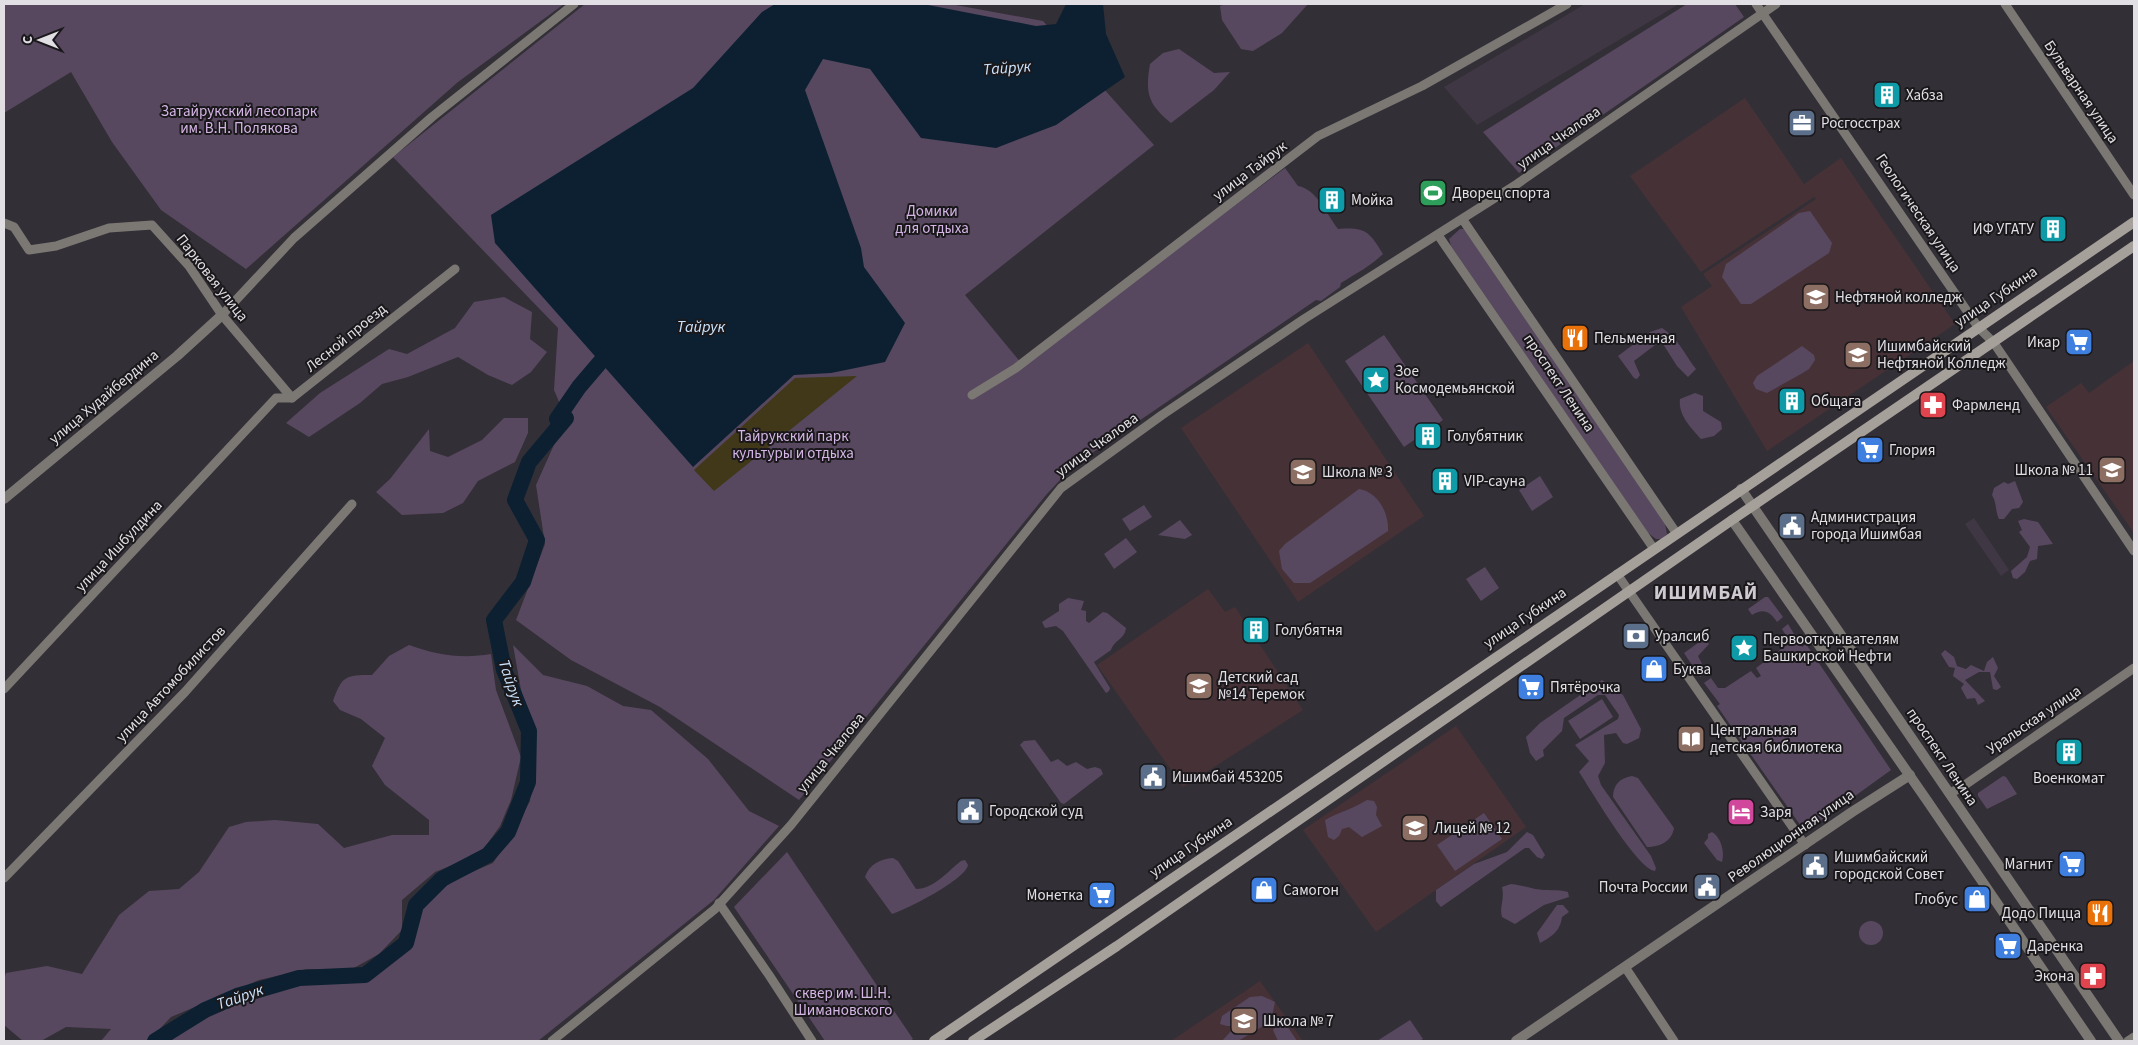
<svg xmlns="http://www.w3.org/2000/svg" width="2138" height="1045" font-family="'Source Sans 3',sans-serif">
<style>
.built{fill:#3f3744}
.education{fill:#463236}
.green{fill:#574860}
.sand{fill:#403818}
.water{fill:#0c2032}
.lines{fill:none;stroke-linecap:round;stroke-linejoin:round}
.river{stroke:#0c2032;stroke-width:16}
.minor{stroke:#7b7874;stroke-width:9}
.tertiary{stroke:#7b7874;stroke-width:10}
.secondary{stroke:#a5a09a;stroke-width:10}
.labels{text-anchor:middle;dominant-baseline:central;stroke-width:4;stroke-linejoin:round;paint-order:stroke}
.street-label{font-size:15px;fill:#e2dfe4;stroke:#1a181b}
.poi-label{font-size:15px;fill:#e2dfe4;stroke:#1a181b;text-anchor:start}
.park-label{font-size:15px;fill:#d5b6e6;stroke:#1a181b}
.water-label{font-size:16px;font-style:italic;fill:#cbe4fe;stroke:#1a181b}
.district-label{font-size:20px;font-weight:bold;letter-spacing:1px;fill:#cfc9d2;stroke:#1a181b}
</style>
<rect width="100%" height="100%" fill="#332f36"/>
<!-- built -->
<g class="built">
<path d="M1585 4H1679L1477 125 1444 87Z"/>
<path d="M1974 518 2009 570 2001 576 1965 524Z"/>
</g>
<!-- education -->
<g class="education">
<path d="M1745 98 1804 184 1841 158 1955 324 1767 451 1681 307 1712 286 1703 274 1816 199 1810 192 1814 197 1701 272 1630 176Z"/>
<path d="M1308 343 1424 516 1298 602 1181 428Z"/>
<path d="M2134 361V533L2046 407 2081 383 2089 393Z"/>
<path d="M1208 589 1225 612 1235 607 1303 710 1183 787 1097 665Z"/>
<path d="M1456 726 1526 827 1376 932 1303 830Z"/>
<path d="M1260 981 1303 1041H1171Z"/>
</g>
<!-- green -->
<g class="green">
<path d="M4 4H564L458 82 246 269 161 210 112 142 71 72 4 113Z"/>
<path d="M585 4H950L1043 21 1154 145 965 295 1022 364 1285 168 1298 186C1317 189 1327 215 1338 229 1365 227 1369 231 1383 254 1371 266 1355 274 1341 283L1340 287 1321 301 1316 300 1073 466 1046 495 799 800 660 707 571 660 516 620 545 544 536 485 566 418 554 390 558 328 393 157Z"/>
<path d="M1226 4H1308L1282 33 1253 51 1241 49 1222 20 1220 6Z"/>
<path d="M1687 4H1735L1744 17 1519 173 1483 132Z"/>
<path d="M1179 49 1214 73 1230 72 1214 90 1171 123C1148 104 1145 93 1150 64L1163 53Z"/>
<path d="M1810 211 1832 243 1829 253 1751 304H1741L1722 277 1726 264 1799 213Z"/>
<path d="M1460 229H1464L1665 524 1667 534 1662 539H1656L1648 533 1451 246 1449 239Z"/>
<path d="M504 297 532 312 530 339 547 352 531 372 512 385 488 375 458 357 408 377 382 384 360 403 309 437 286 423 320 393 389 349 407 354 455 328 474 302Z"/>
<path d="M1662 328C1679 339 1684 354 1696 369L1688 377 1677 366 1663 344 1655 345 1634 361 1640 375 1637 379 1634 378 1618 356 1650 332Z"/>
<path d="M1384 335 1443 420 1404 447 1345 361Z"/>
<path d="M1802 346 1814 355 1815 360 1809 369 1801 374 1767 393 1756 389 1753 383 1757 376Z"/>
<path d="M1695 393 1703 396V411L1721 422 1722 429 1714 436 1701 439C1691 428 1678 415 1680 399Z"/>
<path d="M504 418H528V433L515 462 478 481 463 503 443 513 402 515 376 492 390 479 429 429 430 451 448 457 482 440Z"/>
<path d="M1540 476 1553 497 1532 511 1519 490Z"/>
<path d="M2015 481 2023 502 2019 508 2012 509 2004 519H1999C1995 511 1997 503 1992 495L1994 488 2004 482 2008 484Z"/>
<path d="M1359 489C1378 492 1389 513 1388 531L1310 583H1294L1282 569 1279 551 1285 544Z"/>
<path d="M1144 505 1152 517 1130 531 1122 519Z"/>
<path d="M2024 519 2038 522 2053 544 2038 546 2037 559 2030 561 2025 572 2017 579 2013 578 2011 571 2027 557 2030 547 2019 532 2022 530 2018 521Z"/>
<path d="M1180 520 1192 535 1185 539 1158 535Z"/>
<path d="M1126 538 1137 552 1114 569 1104 554Z"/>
<path d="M1485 567 1499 588 1481 601 1466 579Z"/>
<path d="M1765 597H1768L1783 617 1777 622C1770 611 1763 608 1752 615L1748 609Z"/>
<path d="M1068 598 1084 601 1081 610 1086 611V621L1089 623 1103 612 1107 613 1126 628C1125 639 1114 640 1111 650L1094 662 1110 688 1109 691 1106 693 1063 631 1056 626 1045 628 1042 622 1059 611V604Z"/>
<path d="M1788 624 1802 647 1806 644 1891 770 1805 832 1717 706 1720 704 1704 683 1711 678 1718 688H1725L1751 671 1757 678 1761 676 1756 668 1788 644 1787 637 1782 629Z"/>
<path d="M1705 638 1709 644 1698 656 1706 672 1700 677 1684 653Z"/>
<path d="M409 645C437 655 461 659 491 654L496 690 521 757 511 800 500 826 480 854 435 872 402 900V930L379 954 352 969H307L259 980 171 1017 148 1041H101L111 1029 66 1027 41 1041H23L4 1025V979L6 973 47 966 82 974 119 915 149 891 179 889 199 872 229 827 246 822 275 820 318 824 344 848 392 835H429V820L385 785 372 766 385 738 361 719 340 710 333 701C342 676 345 675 372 675L389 656Z"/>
<path d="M513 645 543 675 587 686 623 706 651 710 708 759 749 811 779 826 714 900 538 1041H170L216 1010 257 995 299 984H342L365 980 400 954 415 935 417 913 439 891 458 878 493 863 513 833 530 801 534 762 530 725 521 690Z"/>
<path d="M1945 650 1954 657 1957 666 1966 669 1971 665 1984 671 1987 662 1993 657 1998 668 1994 676 2001 687 1997 690 1993 689 1990 672H1979L1965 680 1985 701 1978 705 1975 698 1967 699 1961 688 1964 684 1953 676 1955 668 1949 667 1941 654Z"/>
<path d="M1602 680 1623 695 1641 729 1639 738 1627 744 1623 743 1616 733 1604 735 1605 763 1598 776 1601 785 1651 856 1656 868 1655 871C1637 869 1591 790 1579 772L1589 761 1575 745 1618 719 1619 715 1605 695H1598L1564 718 1562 731 1543 750 1544 756 1536 761 1530 753 1526 737 1540 723Z"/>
<path d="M1602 699 1613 717 1580 739 1568 721Z"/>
<path d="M1035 740 1051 762 1058 759 1067 766 1076 762 1087 769 1095 767 1101 769 1103 774 1064 804 1061 803 1020 745 1024 741Z"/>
<path d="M1632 776 1638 778 1674 828C1672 841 1660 847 1647 847L1613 797C1613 785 1620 778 1632 776Z"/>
<path d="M2003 776 2006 777 2017 794 1987 809 1978 796V793Z"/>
<path d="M1367 800 1374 801 1377 807 1376 815 1382 826 1362 837 1349 827 1342 829 1339 836 1334 840 1328 837 1325 820C1339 812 1353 809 1367 800Z"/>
<path d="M1484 813 1502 839 1455 871 1437 845Z"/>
<path d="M1527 832 1533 835 1545 855 1542 859 1537 857 1529 848H1525L1441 907 1436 901V890L1474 864 1507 852Z"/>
<path d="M1712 832C1721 837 1725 852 1722 862L1717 860 1704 843 1708 838V834Z"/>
<path d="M787 852 913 1039 910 1041H825L734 907Z"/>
<path d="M893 858 898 861 916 889C934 889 948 871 961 861L965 860 968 865C966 879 908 909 892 914L865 877C869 864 881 859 893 858Z"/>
<path d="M1511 884C1520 885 1527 887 1535 889 1547 891 1557 889 1568 892L1569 897 1544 905 1515 924 1502 917C1499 907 1505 899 1502 887Z"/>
<path d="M1557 905H1563L1569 912 1562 917C1560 932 1551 937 1540 943L1537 933Z"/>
<circle cx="1871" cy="933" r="12"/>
<path d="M1262 996 1275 1002 1272 1016 1263 1026 1238 1041H1222L1232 1030 1240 1026H1227L1220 1024 1222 1016 1250 997Z"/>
<path d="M1410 1020 1423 1039 1419 1041H1377Z"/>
<path d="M1285 1023 1297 1041H1278L1273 1030 1278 1024Z"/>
</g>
<!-- sand -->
<path class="sand" d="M857 376 714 491 694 470 795 378Z"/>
<!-- water -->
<path class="water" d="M775 4H923L1036 26 1056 24 1066 4H1103L1106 34 1125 77 1056 125 996 148 921 138 870 69 823 59 805 90 861 248 864 267 905 323 885 362 831 373 794 375 693 467 495 243 491 215 693 88 762 12Z"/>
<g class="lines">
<!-- river -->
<path class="river" d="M155 1041 205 1010 237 996 299 978 365 975 406 943 416 905 442 879 488 855 508 832 528 782 529 731 504 670 494 620 523 582 537 540 515 500 529 462 566 418 557 419 579 387 614 346"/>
<!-- minor -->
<g class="minor">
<path d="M1756 4 1978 327 1994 343 2134 551"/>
<path d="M2005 4 2134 195"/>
<path d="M1463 220 1677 534"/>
<path d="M4 223 14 227 29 250 56 246 109 228 152 225 189 266 222 315 292 398"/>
<path d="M1438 235 1654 549"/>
<path d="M222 315 294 238 432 117 574 4"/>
<path d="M972 395 1016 368 1318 136 1422 86 1567 4"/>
<path d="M1617 574 1805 845"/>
<path d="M4 689 276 398H292L455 269"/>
<path d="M1949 793 1959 789 2134 668"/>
<path d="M4 878 185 692 352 504"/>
<path d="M719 903 769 975 812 1041"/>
<path d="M1625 967 1674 1041"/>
<path d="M552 1041 715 909 791 825 1061 488 1162 415 1304 319 1517 184 1776 4"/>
<path d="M2128 1041 2134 1037"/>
</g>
<!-- tertiary -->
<g class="tertiary">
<path d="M1741 489 2119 1041"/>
<path d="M4 499 177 356 222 315"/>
<path d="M1732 520 1926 799 2091 1041"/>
<path d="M1516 1041 1852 812 1910 775"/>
</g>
<!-- secondary -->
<g class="secondary">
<path d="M934 1041 2134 222"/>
<path d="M973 1041 1117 946 1732 520 2134 246"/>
</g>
</g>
<!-- icons -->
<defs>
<symbol id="building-square" viewBox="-11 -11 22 22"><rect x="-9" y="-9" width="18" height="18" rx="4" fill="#0f9aa8" stroke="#1a181b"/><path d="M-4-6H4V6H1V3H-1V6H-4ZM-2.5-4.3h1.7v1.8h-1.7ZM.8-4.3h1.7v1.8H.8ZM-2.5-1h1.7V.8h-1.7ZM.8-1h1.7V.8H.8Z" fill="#fff"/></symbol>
<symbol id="office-square" viewBox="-11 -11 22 22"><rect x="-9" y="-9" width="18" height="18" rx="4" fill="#5c6f8a" stroke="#1a181b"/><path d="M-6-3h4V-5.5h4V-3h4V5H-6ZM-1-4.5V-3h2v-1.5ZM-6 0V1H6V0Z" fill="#fff"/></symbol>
<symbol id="stadium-square" viewBox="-11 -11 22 22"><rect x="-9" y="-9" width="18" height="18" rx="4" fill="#2e9e5b" stroke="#1a181b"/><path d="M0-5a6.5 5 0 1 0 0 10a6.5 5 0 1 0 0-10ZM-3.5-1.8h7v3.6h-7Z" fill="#fff"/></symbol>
<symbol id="university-square" viewBox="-11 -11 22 22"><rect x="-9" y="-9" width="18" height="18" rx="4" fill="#8d6e63" stroke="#1a181b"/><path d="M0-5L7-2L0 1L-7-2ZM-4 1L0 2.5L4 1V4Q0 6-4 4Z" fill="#fff"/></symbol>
<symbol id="restaurant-square" viewBox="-11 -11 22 22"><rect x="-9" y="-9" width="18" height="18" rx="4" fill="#e8710a" stroke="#1a181b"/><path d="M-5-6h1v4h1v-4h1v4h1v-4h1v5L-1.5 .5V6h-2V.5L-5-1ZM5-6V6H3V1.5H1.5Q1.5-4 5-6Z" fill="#fff"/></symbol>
<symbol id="supermarket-square" viewBox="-11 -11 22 22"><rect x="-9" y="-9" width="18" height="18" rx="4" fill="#3f7fe0" stroke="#1a181b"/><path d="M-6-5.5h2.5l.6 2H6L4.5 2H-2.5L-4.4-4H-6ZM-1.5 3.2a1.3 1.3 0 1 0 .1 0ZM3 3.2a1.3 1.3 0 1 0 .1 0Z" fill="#fff"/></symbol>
<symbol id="sight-square" viewBox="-11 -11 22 22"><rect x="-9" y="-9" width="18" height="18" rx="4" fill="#0f9aa8" stroke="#1a181b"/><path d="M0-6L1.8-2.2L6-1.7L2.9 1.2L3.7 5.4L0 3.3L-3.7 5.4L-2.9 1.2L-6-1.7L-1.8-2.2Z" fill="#fff"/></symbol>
<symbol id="pharmacy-square" viewBox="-11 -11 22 22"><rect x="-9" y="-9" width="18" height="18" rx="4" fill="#e0444e" stroke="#1a181b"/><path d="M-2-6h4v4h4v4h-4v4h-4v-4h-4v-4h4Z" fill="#fff"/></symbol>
<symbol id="school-square" viewBox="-11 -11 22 22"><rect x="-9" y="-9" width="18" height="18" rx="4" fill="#8d6e63" stroke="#1a181b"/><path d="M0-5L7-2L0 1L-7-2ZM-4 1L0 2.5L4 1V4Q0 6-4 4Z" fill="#fff"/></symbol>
<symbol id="civic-square" viewBox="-11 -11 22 22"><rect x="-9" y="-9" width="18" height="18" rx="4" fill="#5c6f8a" stroke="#1a181b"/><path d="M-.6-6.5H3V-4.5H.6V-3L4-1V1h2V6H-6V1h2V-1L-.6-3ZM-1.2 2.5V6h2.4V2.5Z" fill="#fff"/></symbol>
<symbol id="bank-square" viewBox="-11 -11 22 22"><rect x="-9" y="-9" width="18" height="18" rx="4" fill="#5c6f8a" stroke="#1a181b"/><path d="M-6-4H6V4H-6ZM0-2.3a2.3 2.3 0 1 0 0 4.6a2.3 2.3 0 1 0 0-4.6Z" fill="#fff"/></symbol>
<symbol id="shop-square" viewBox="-11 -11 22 22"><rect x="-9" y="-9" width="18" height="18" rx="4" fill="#3f7fe0" stroke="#1a181b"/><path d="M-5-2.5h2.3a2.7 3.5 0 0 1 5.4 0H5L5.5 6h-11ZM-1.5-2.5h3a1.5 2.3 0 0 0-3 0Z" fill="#fff"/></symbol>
<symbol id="library-square" viewBox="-11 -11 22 22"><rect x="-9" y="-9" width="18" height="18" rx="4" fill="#8d6e63" stroke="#1a181b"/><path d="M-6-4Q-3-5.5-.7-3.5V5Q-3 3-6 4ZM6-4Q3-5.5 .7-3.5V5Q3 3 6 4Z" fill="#fff"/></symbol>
<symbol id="hotel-square" viewBox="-11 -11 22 22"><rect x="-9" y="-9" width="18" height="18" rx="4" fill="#d1479c" stroke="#1a181b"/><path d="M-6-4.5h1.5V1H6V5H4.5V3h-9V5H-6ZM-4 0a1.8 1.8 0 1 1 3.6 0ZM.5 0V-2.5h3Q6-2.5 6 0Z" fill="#fff"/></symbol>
</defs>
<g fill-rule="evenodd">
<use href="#building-square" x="1871" y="79" width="32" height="32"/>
<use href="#office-square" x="1786" y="107" width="32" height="32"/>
<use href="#stadium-square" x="1417" y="177" width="32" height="32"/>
<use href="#building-square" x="1316" y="184" width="32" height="32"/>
<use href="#building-square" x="2037" y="213" width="32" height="32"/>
<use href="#university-square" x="1800" y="281" width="32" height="32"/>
<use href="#restaurant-square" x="1559" y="322" width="32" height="32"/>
<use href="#supermarket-square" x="2063" y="326" width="32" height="32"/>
<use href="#university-square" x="1842" y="339" width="32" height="32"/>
<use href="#sight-square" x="1360" y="364" width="32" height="32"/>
<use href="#building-square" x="1776" y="385" width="32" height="32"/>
<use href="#pharmacy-square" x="1917" y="389" width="32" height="32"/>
<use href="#building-square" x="1412" y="420" width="32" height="32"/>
<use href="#supermarket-square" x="1854" y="434" width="32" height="32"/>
<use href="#school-square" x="2096" y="454" width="32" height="32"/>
<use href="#school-square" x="1287" y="456" width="32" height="32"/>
<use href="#building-square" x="1429" y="465" width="32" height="32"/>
<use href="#civic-square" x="1776" y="510" width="32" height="32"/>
<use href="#building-square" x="1240" y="614" width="32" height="32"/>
<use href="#bank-square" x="1620" y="620" width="32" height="32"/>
<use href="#sight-square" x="1728" y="632" width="32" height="32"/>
<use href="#shop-square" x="1638" y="653" width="32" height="32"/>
<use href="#school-square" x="1183" y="670" width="32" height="32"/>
<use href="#supermarket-square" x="1515" y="671" width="32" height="32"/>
<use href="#library-square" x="1675" y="723" width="32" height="32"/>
<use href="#building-square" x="2053" y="736" width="32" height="32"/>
<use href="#civic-square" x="1137" y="761" width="32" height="32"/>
<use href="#civic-square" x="954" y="795" width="32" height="32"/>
<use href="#hotel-square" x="1725" y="796" width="32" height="32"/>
<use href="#school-square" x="1399" y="812" width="32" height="32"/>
<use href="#supermarket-square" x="2056" y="848" width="32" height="32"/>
<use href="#civic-square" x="1799" y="850" width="32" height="32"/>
<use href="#civic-square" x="1691" y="871" width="32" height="32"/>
<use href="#shop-square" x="1248" y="874" width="32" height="32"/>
<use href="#supermarket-square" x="1086" y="879" width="32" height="32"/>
<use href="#shop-square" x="1961" y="883" width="32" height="32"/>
<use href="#restaurant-square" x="2084" y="897" width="32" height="32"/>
<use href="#supermarket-square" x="1992" y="930" width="32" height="32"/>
<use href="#pharmacy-square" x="2077" y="960" width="32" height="32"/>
<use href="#school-square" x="1228" y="1005" width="32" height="32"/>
</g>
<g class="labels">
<!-- street labels -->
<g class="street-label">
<text transform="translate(2081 92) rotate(56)">Бульварная улица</text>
<text transform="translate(1559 138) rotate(-35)">улица Чкалова</text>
<text transform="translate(1250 171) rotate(-37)">улица Тайрук</text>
<text transform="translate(1918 213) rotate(56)">Геологическая улица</text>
<text transform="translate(212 278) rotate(52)">Парковая улица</text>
<text transform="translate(1996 297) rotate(-34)">улица Губкина</text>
<text transform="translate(346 338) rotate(-39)">Лесной проезд</text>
<text transform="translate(1559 383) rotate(56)">проспект Ленина</text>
<text transform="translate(104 397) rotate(-40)">улица Худайбердина</text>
<text transform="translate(1097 445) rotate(-36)">улица Чкалова</text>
<text transform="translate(119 546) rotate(-47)">улица Ишбулдина</text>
<text transform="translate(1525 618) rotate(-34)">улица Губкина</text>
<text transform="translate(171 684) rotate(-47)">улица Автомобилистов</text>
<text transform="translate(2034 720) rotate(-34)">Уральская улица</text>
<text transform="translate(831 753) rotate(-51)">улица Чкалова</text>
<text transform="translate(1942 757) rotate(56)">проспект Ленина</text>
<text transform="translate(1791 836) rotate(-35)">Революционная улица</text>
<text transform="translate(1191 847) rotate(-34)">улица Губкина</text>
</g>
<!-- poi labels -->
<g class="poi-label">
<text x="1906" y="95">Хабза</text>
<text x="1821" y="123">Росгосстрах</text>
<text x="1452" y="193">Дворец спорта</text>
<text x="1351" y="200">Мойка</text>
<text x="2034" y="229" text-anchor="end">ИФ УГАТУ</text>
<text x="1835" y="297">Нефтяной колледж</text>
<text x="1594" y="338">Пельменная</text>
<text x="2060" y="342" text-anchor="end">Икар</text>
<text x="1877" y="346">Ишимбайский<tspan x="1877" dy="17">Нефтяной Колледж</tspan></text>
<text x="1395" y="371">Зое<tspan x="1395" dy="17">Космодемьянской</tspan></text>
<text x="1811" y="401">Общага</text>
<text x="1952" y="405">Фармленд</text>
<text x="1447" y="436">Голубятник</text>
<text x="1889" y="450">Глория</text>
<text x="2093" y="470" text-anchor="end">Школа № 11</text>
<text x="1322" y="472">Школа № 3</text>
<text x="1464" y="481">VIP-сауна</text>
<text x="1811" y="517">Администрация<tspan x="1811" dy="17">города Ишимбая</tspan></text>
<text x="1275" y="630">Голубятня</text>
<text x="1655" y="636">Уралсиб</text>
<text x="1763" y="639">Первооткрывателям<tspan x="1763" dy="17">Башкирской Нефти</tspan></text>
<text x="1673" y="669">Буква</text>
<text x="1218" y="677">Детский сад<tspan x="1218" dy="17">№14 Теремок</tspan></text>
<text x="1550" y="687">Пятёрочка</text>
<text x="1710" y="730">Центральная<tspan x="1710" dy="17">детская библиотека</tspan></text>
<text x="1172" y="777">Ишимбай 453205</text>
<text x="2069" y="778" text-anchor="middle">Военкомат</text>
<text x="989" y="811">Городской суд</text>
<text x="1760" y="812">Заря</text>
<text x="1434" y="828">Лицей № 12</text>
<text x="1834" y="857">Ишимбайский<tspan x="1834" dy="17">городской Совет</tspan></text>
<text x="2053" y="864" text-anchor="end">Магнит</text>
<text x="1688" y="887" text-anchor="end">Почта России</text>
<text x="1283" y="890">Самогон</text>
<text x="1083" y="895" text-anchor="end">Монетка</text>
<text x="1958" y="899" text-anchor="end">Глобус</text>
<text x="2081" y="913" text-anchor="end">Додо Пицца</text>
<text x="2027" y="946">Даренка</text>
<text x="2074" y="976" text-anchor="end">Экона</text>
<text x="1263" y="1021">Школа № 7</text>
</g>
<!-- park labels -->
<g class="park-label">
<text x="239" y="111">Затайрукский лесопарк<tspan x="239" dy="17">им. В.Н. Полякова</tspan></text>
<text x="932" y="211">Домики<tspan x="932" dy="17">для отдыха</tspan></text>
<text x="793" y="436">Тайрукский парк<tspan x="793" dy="17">культуры и отдыха</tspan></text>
<text x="843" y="993">сквер им. Ш.Н.<tspan x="843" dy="17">Шимановского</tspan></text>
</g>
<!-- water labels -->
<g class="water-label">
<text transform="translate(1007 68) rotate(-4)">Тайрук</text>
<text x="701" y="327">Тайрук</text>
<text transform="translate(511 683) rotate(71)">Тайрук</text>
<text transform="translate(240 997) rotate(-19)">Тайрук</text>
</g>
<!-- district labels -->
<g class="district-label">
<text x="1706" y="593">ИШИМБАЙ</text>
</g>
</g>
<!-- border -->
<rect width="2138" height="1045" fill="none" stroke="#e2dfe4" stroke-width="10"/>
<!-- north arrow -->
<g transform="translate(40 40) rotate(270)" stroke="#1a181b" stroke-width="4" paint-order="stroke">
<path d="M0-4L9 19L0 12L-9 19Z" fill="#e2dfe4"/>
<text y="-8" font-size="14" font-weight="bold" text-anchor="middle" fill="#e2dfe4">С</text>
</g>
</svg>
